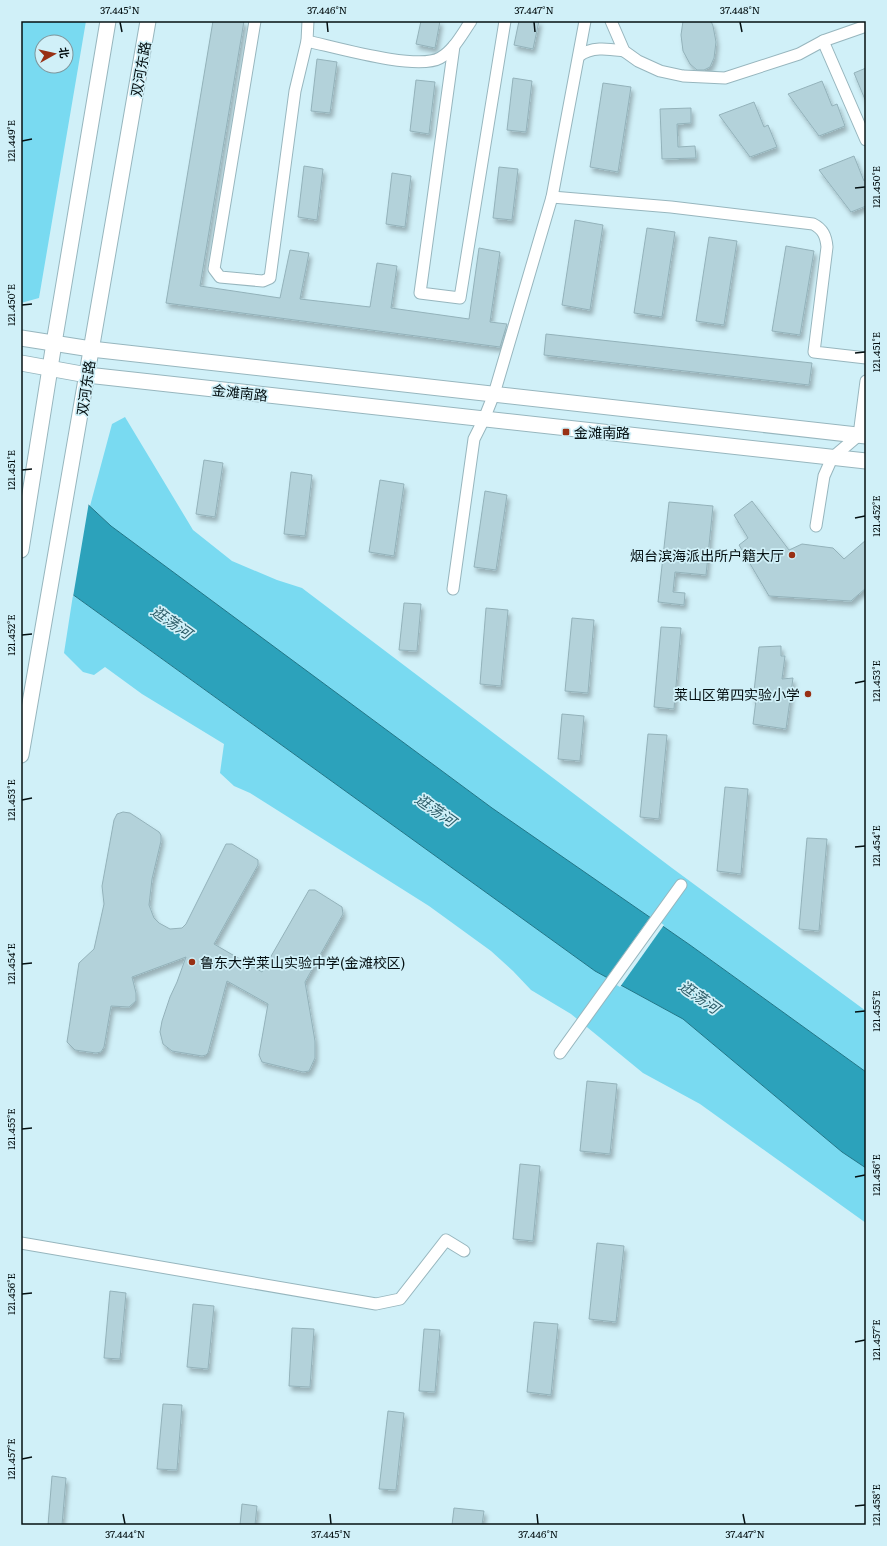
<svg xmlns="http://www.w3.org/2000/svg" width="887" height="1546" font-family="Literata,'Noto Sans SC',serif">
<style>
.green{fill:#79daf1;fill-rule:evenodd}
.water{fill:#2ca2bb;stroke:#207688}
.pier{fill:#d0f0f8}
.building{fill:#b3d2da;stroke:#93b2ba;filter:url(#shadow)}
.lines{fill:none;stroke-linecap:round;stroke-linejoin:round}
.street-casing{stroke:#97b6be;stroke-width:13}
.secondary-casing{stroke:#97b6be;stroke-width:17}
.street{stroke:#fff;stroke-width:11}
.secondary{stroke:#fff;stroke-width:15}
.ticks{fill:none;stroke:#051012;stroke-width:1.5}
.poi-dot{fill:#983014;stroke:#d0f0f8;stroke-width:1.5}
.labels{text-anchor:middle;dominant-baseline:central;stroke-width:3.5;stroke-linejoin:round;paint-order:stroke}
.street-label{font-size:14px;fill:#051012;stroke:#d0f0f8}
.poi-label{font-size:14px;fill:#051012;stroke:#d0f0f8;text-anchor:start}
.water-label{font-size:15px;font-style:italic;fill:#2d5c67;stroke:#d0f0f8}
.neatline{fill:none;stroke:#051012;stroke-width:1.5}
.ticks-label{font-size:10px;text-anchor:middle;fill:#051012}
</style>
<defs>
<filter id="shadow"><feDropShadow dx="2.5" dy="4.5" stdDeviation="2" flood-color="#0004"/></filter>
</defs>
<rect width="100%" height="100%" fill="#d0f0f8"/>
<!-- green -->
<g class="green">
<path d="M21 21H86L39 298 21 303ZM42 42H66V66H42Z"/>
<path d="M125 417 193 530 232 561 277 580 302 588 672 868 866 1011V1072L690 945 492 808 111 526 90 506 112 424Z"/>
<path d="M73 595 595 971 683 1019 842 1152 866 1168V1223L700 1104 643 1073 571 1014 531 990 513 971 491 951 429 906 250 793 234 786 220 773 224 744 142 694 105 667 94 675 83 672 64 653Z"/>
</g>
<!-- water -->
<path class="water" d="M21 415 33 444 52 471 111 526 492 808 690 945 866 1072V1168L842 1152 683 1019 595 971 54 581Z"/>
<!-- pier -->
<g class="pier">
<path d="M21 413 23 414 35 443 54 469 89 502 73 597 53 582 21 546Z"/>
<path d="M651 916 664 925 620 987 606 979Z"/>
</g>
<!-- building -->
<g class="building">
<path d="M213 21H244L200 286 280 298 290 250 309 253 300 299 370 307 377 263 397 266 391 308 469 319 479 248 500 252 490 322 507 324 500 347 166 303Z"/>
<path d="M421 21H440L435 48 416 44Z"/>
<path d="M519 21H539L533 49 514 45Z"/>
<path d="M683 21H711L713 26 716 42 714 58 710 67 704 70H697L690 64 683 51 681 35Z"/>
<path d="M317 59 337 62 330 113 311 111Z"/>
<path d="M866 68V102L854 73Z"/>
<path d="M513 78 532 81 526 132 507 130Z"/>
<path d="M416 80 435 82 429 134 410 131Z"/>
<path d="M822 81 832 106 837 104 845 126 819 136 788 94Z"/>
<path d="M603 83 631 87 618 172 590 167Z"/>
<path d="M754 102 764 127 768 125 777 147 750 157 719 115Z"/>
<path d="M691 108V123L677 124 678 147 695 146 696 158 662 159 660 109Z"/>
<path d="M854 156 864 181 866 180V206L851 212 819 170Z"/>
<path d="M304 166 323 169 317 220 298 217Z"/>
<path d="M499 167 518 169 512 220 493 218Z"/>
<path d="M392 173 411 176 405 227 386 224Z"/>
<path d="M575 220 603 225 590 310 562 305Z"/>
<path d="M647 228 675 232 662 317 634 313Z"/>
<path d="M709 237 737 241 724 325 696 321Z"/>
<path d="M786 246 814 251 800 335 772 331Z"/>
<path d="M546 334 812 363 809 385 544 355Z"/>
<path d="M204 460 223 463 215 517 196 514Z"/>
<path d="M291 472 312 475 305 536 284 534Z"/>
<path d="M380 480 404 484 394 556 369 552Z"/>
<path d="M485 491 507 495 496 570 474 567Z"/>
<path d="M752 501 789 550 802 544 833 548 844 559 866 540V588L851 601 769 596 739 545 748 538 734 515Z"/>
<path d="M669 502 713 506 706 575 675 572 673 592 685 593 684 605 658 602Z"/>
<path d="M404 603 421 604 417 651 399 650Z"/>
<path d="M486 608 508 610 501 686 480 684Z"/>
<path d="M572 618 594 620 588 693 565 691Z"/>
<path d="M661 627 681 628 674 709 654 707Z"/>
<path d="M781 646V656H785L782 679 793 678 786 729 753 724 756 700H753L759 647Z"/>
<path d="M562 714 584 716 580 761 558 759Z"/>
<path d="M648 734 667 735 659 819 640 817Z"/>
<path d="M725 787 748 789 741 874 717 871Z"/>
<path d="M123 812 130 813 159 832 161 835V841L152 879 149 905 154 918 159 923 170 929 182 928 186 924 226 844H232L258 860V865L214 944 262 972 309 890H315L342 907 343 914 305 982 315 1041V1058L309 1071 303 1072 262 1062 259 1055 268 1004 227 981 208 1053 206 1055 202 1056 172 1051 163 1044 160 1032 162 1021 170 997 177 982 186 957 132 977 136 993V1001L129 1007 111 1006 104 1047 101 1052 96 1053 75 1050 67 1042 79 963 94 949 104 904 102 886 114 820 117 814Z"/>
<path d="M807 838 827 839 819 931 799 929Z"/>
<path d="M587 1081 617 1084 610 1154 580 1151Z"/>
<path d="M520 1164 540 1166 533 1241 513 1239Z"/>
<path d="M597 1243 624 1246 616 1322 589 1319Z"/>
<path d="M110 1291 126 1293 120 1359 104 1358Z"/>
<path d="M193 1304 214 1306 208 1369 187 1367Z"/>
<path d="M534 1322 558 1324 551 1395 527 1392Z"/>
<path d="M292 1328 314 1329 310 1387 289 1386Z"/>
<path d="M424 1329 440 1330 435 1392 419 1391Z"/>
<path d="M163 1404 182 1405 177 1470 157 1469Z"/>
<path d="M388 1411 404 1413 396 1490 379 1489Z"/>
<path d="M52 1476 66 1478 62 1525H48Z"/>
<path d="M242 1504 257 1506 255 1525H240Z"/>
<path d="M454 1508 484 1511 482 1525H452Z"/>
</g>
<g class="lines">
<defs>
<g id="street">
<path d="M255 21 214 269 220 277 263 281 270 278 295 91 307 41 308 21"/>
<path d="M611 21 624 51 638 61 660 71 683 76 725 78 799 54 823 41 866 26"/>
<path d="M307 41C335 47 417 71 440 58 454 50 462 34 471 21"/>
<path d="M823 41 866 140"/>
<path d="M454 46 420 293 460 298 505 21"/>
<path d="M579 56C592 46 609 49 624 51"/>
<path d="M552 197 671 207 813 224C823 229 826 236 827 247L814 352 866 358"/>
<path d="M816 526 824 476 832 458 859 435 866 381"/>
<path d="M453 589 474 439 484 419 494 394 552 197 585 21"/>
<path d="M560 1053 681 885"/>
<path d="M21 1243 376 1304 400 1299 446 1240 464 1251"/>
</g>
<g id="secondary">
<path d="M21 338 91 349 866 436"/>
<path d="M21 363 87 375 866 461"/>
<path d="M21 550 54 343 108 21"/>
<path d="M21 755C65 511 106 266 148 21"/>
</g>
</defs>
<!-- street casing -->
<use href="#street" class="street-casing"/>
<!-- secondary casing -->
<use href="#secondary" class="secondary-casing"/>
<!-- street -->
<use href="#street" class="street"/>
<!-- secondary -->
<use href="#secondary" class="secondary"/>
</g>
<!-- ticks -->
<path class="ticks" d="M120 22 122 32M327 22 328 32M534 22 535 32M740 22 742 32M22 141 32 139M855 188 865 187M22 305 32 304M855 353 865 352M22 470 32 469M855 518 865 516M22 635 32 634M855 683 865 681M22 800 32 798M855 847 865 846M22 964 32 963M855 1012 865 1011M22 1129 32 1128M855 1177 865 1175M22 1294 32 1293M855 1342 865 1340M22 1459 32 1457M855 1506 865 1505M123 1514 125 1524M330 1514 331 1524M537 1514 538 1524M743 1514 745 1524"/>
<!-- markers -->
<g class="poi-dot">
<rect x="562" y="428" width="8" height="8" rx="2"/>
<circle cx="792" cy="555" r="4"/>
<circle cx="808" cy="694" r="4"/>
<circle cx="192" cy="962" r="4"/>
</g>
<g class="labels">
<!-- street labels -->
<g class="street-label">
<text transform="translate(140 69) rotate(-80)">双河东路</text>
<text transform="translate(85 388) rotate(-82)">双河东路</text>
<text transform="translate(240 392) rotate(6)">金滩南路</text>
</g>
<!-- poi labels -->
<g class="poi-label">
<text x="574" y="432">金滩南路</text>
<text x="784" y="555" text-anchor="end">烟台滨海派出所户籍大厅</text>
<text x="800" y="694" text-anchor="end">莱山区第四实验小学</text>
<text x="200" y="962">鲁东大学莱山实验中学(金滩校区)</text>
</g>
<!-- water labels -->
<g class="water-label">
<text transform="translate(172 621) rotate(35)">逛荡河</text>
<text transform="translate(436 809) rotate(35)">逛荡河</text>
<text transform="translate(700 996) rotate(35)">逛荡河</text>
</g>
</g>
<!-- border -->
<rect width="887" height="1546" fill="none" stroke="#d0f0f8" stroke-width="44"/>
<!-- north arrow -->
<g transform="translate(54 54) rotate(82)"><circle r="19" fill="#d0f0f8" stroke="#7f969c"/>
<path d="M0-3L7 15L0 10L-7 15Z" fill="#983014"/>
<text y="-6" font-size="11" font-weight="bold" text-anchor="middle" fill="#051012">北</text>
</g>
<rect x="22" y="22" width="843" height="1502" class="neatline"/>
<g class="ticks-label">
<text x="120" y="14">37.445°N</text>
<text x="327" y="14">37.446°N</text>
<text x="534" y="14">37.447°N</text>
<text x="740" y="14">37.448°N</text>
<text transform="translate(11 141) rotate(-90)" y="4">121.449°E</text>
<text transform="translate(876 187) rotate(-90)" y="4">121.450°E</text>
<text transform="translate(11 305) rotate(-90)" y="4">121.450°E</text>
<text transform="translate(876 352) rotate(-90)" y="4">121.451°E</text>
<text transform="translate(11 470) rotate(-90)" y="4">121.451°E</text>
<text transform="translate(876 516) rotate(-90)" y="4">121.452°E</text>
<text transform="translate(11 635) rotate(-90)" y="4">121.452°E</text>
<text transform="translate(876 681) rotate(-90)" y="4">121.453°E</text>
<text transform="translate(11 800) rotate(-90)" y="4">121.453°E</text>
<text transform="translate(876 846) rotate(-90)" y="4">121.454°E</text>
<text transform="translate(11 964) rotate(-90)" y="4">121.454°E</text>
<text transform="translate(876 1011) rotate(-90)" y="4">121.455°E</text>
<text transform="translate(11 1129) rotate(-90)" y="4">121.455°E</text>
<text transform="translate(876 1175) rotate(-90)" y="4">121.456°E</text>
<text transform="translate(11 1294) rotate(-90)" y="4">121.456°E</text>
<text transform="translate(876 1340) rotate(-90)" y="4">121.457°E</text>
<text transform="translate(11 1459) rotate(-90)" y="4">121.457°E</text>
<text transform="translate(876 1505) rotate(-90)" y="4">121.458°E</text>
<text x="125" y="1538">37.444°N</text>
<text x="331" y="1538">37.445°N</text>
<text x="538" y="1538">37.446°N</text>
<text x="745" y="1538">37.447°N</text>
</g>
</svg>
